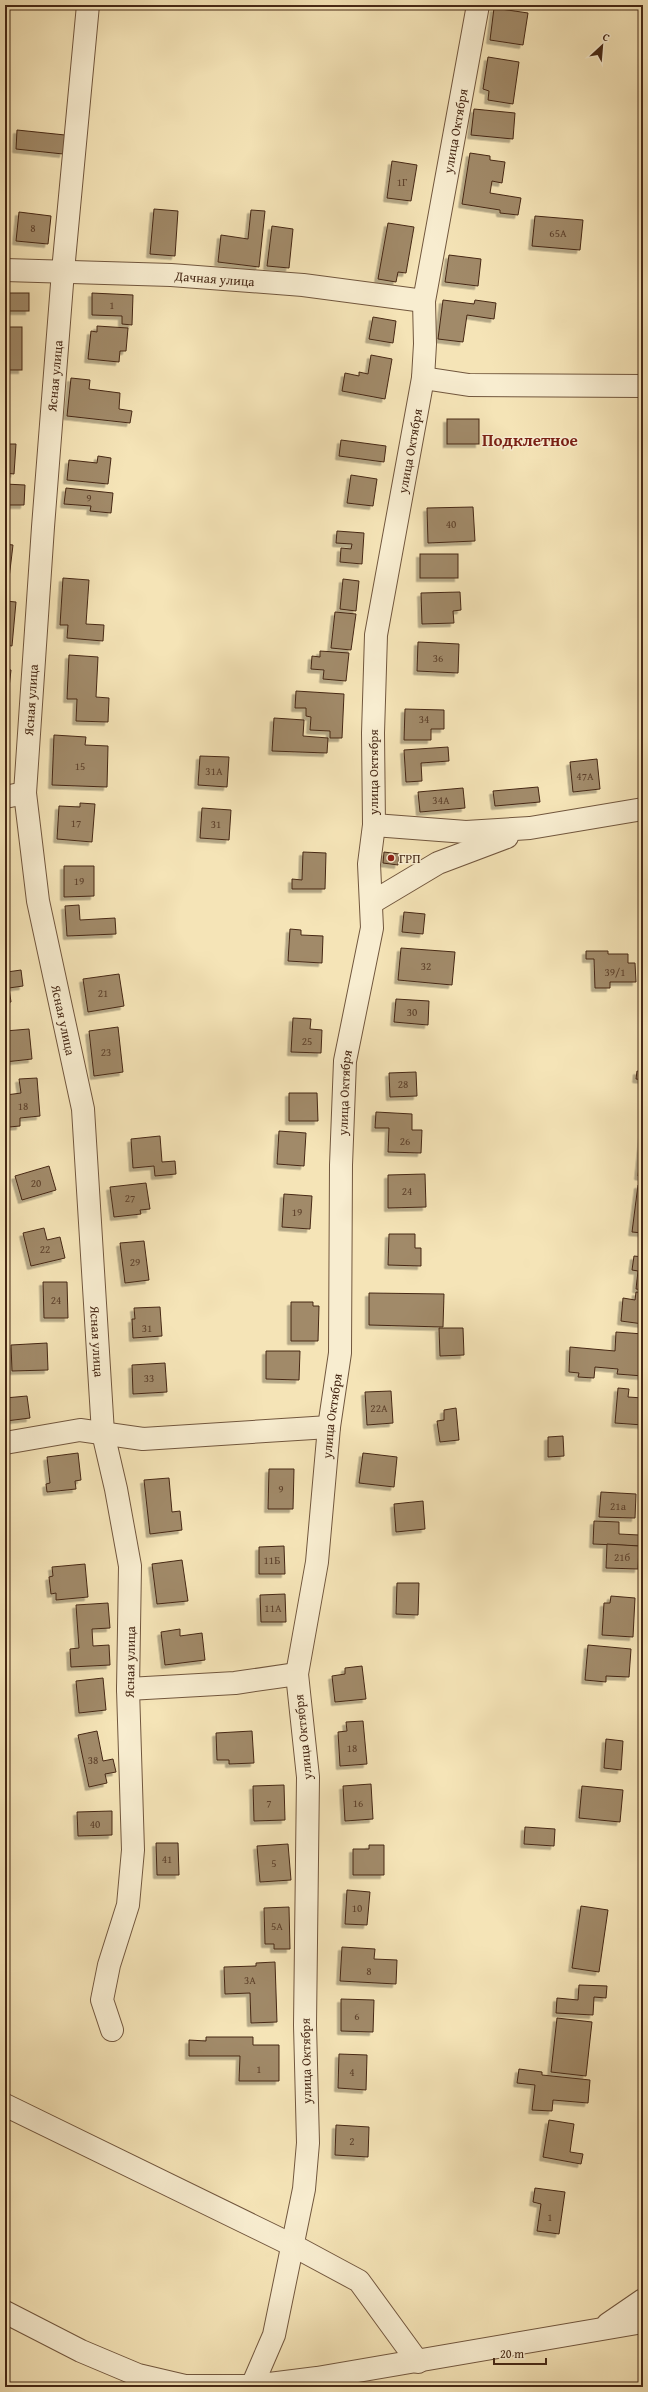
<svg xmlns="http://www.w3.org/2000/svg" width="648" height="2392" font-family="'Gentium Book Plus',serif">
<style>
.building{fill:#a18a69;stroke:#462815;filter:url(#shadow)}
.lines{fill:none;stroke-linecap:round;stroke-linejoin:round}
.minor-casing{stroke:#72573e;stroke-width:24}
.minor{stroke:#f8edd0;stroke-width:22}
.poi-dot{fill:#8f2418;stroke:#f8edd0;stroke-width:1.5}
.labels{text-anchor:middle;dominant-baseline:central;stroke-width:3;stroke-linejoin:round;paint-order:stroke}
.number-label{font-size:11px;fill:#5d402a}
.street-label{font-size:13px;fill:#462815;stroke:#f8edd0}
.poi-label{font-size:13px;fill:#462815;stroke:#f8edd0;text-anchor:start}
.district-label{font-size:17px;font-weight:bold;fill:#7a1f14;stroke:#f8edd0}
</style>
<defs>
<filter id="shadow"><feDropShadow dx="-3.5" dy="3.5" stdDeviation="0" flood-color="#0004"/></filter>
</defs>
<rect width="100%" height="100%" fill="#f5e4b7"/>
<filter id="stains"><feTurbulence type="fractalNoise" baseFrequency=".005" numOctaves="4"/><feColorMatrix values="0 0 0 0 .2 0 0 0 0 .09 0 0 0 0 .02 0 0 0 .5 -.17"/></filter>
<radialGradient id="worn" r=".72"><stop offset=".6" stop-color="#630" stop-opacity="0"/><stop offset="1" stop-color="#630" stop-opacity=".3"/></radialGradient>
<!-- building -->
<g class="building">
<path d="M494 8 528 13 523 45 490 40Z"/>
<path d="M488 57 519 62 513 104 488 100 489 91 483 89Z"/>
<path d="M474 109 515 113 513 139 471 135Z"/>
<path d="M17 130 65 135 63 154 16 149Z"/>
<path d="M470 153 490 156V160L505 162 502 183 492 181 490 193 521 198 518 215 500 213V210L462 204Z"/>
<path d="M392 161 417 165 411 201 387 198Z"/>
<path d="M154 209 178 211 175 256 150 254Z"/>
<path d="M251 210 265 211 259 267 218 262 221 235 248 239Z"/>
<path d="M19 212 51 216 48 244 16 241Z"/>
<path d="M535 216 583 220 580 250 532 246Z"/>
<path d="M388 223 414 227 406 273 398 272 396 282 378 279Z"/>
<path d="M272 226 293 229 289 268 267 266Z"/>
<path d="M449 255 481 259 478 286 445 282Z"/>
<rect x="5" y="293" width="24" height="18"/>
<path d="M92 293 133 295 132 325 122 324V316L92 315Z"/>
<path d="M443 300 474 304 475 300 496 303 494 319 467 315 463 342 438 339Z"/>
<path d="M373 317 396 321 393 343 369 339Z"/>
<path d="M97 326 128 328 126 351H120L119 362 88 359 91 331 97 332Z"/>
<rect x="5" y="327" width="17" height="43"/>
<path d="M371 355 392 359 385 399 342 391 345 373 359 376V372L368 374Z"/>
<path d="M71 378 90 380 89 389 120 393 119 409 132 411 130 423 67 416Z"/>
<rect x="447" y="419" width="32" height="25"/>
<path d="M341 440 386 446 384 462 339 456Z"/>
<path d="M5 444H16L14 474 5 473Z"/>
<path d="M98 456 111 458 108 484 67 480 69 460 97 463Z"/>
<path d="M351 475 377 479 373 506 347 503Z"/>
<path d="M5 484 25 485 24 505H5Z"/>
<path d="M66 488 113 493 111 513 90 511 91 506 64 504Z"/>
<path d="M473 507 475 541 428 543 427 508Z"/>
<path d="M337 531 364 533 362 564 340 562 341 548 351 549 352 544 336 543Z"/>
<path d="M5 544 13 545 8 587H5Z"/>
<rect x="420" y="554" width="38" height="24"/>
<path d="M63 578 89 580 86 624 104 625 103 641 67 638 68 625H60Z"/>
<path d="M343 579 359 581 356 611 340 609Z"/>
<path d="M460 592 461 610 453 611 454 623 422 624 421 593Z"/>
<path d="M5 601 16 602 12 646 5 645Z"/>
<path d="M335 612 356 614 351 650 331 648Z"/>
<path d="M418 642 459 644 458 673 417 671Z"/>
<path d="M320 651 349 653 346 681 323 679 324 670 311 669 312 656 320 657Z"/>
<path d="M69 655 98 657 96 697 109 698 108 722 76 721 77 699H67Z"/>
<path d="M5 669 11 670 7 706H5Z"/>
<path d="M296 691 344 694 342 738H330V731L310 730 311 717 306 716V708H295Z"/>
<path d="M405 709 444 710V729H431V740H404Z"/>
<path d="M274 718 304 720 303 736 328 738 327 753 272 751Z"/>
<path d="M54 735 86 737 85 745 108 746 107 787 52 785Z"/>
<path d="M448 747 449 761 421 763 422 781 406 782 404 750Z"/>
<path d="M200 756 229 757 227 787 198 785Z"/>
<path d="M597 759 600 789 573 792 570 762Z"/>
<path d="M538 787 540 802 495 806 493 791Z"/>
<path d="M463 788 465 808 420 812 418 792Z"/>
<path d="M80 803 95 804 92 842 57 839 59 806 80 807Z"/>
<path d="M202 808 231 810 229 840 200 838Z"/>
<path d="M303 852 326 853 325 889H292V879L302 880Z"/>
<path d="M384 852 399 854 398 865 383 863Z"/>
<path d="M64 866H94V896L64 897Z"/>
<path d="M79 905 80 920 115 918 116 934 67 936 65 906Z"/>
<path d="M404 912 425 914 423 934 402 932Z"/>
<path d="M290 929 301 930V935L323 936 322 963 288 961Z"/>
<path d="M401 948 455 952 452 985 398 980Z"/>
<path d="M586 951H608V954H628V963H635L636 982H610V988H595L594 959H586Z"/>
<path d="M5 965 7 972 21 970 23 986 9 988 11 1002 5 1003Z"/>
<path d="M119 974 124 1006 88 1012 83 979Z"/>
<path d="M396 999 429 1001 428 1025 394 1022Z"/>
<path d="M293 1018 311 1019 310 1029 322 1030 321 1053 291 1052Z"/>
<path d="M118 1027 123 1072 94 1076 89 1031Z"/>
<path d="M29 1029 32 1059 5 1062V1031Z"/>
<path d="M637 1071 643 1072V1080L636 1079Z"/>
<path d="M416 1072 417 1096 390 1097 389 1073Z"/>
<path d="M37 1078 40 1116 20 1118V1126L9 1127 6 1095 21 1093 19 1079Z"/>
<path d="M289 1093H317L318 1121H289Z"/>
<path d="M376 1112 412 1114V1130H422L421 1153 388 1152 389 1128H375Z"/>
<path d="M643 1129V1177L638 1176Z"/>
<path d="M279 1131 306 1133 304 1166 277 1164Z"/>
<path d="M160 1136 162 1162 175 1161 176 1174 155 1176 154 1166 133 1168 131 1139Z"/>
<path d="M49 1166 56 1190 22 1200 15 1176Z"/>
<path d="M425 1174 426 1207 388 1208V1175Z"/>
<path d="M146 1183 150 1209 140 1210 141 1214 114 1217 110 1187Z"/>
<path d="M638 1185H643V1233L632 1232Z"/>
<path d="M284 1194 312 1196 310 1229 282 1227Z"/>
<path d="M44 1228 47 1240 60 1237 65 1258 31 1266 23 1233Z"/>
<path d="M389 1234H415V1248H421V1266L388 1265Z"/>
<path d="M144 1241 149 1280 125 1283 120 1243Z"/>
<path d="M634 1256 643 1257V1290L636 1289 638 1271 632 1270Z"/>
<path d="M43 1282H67L68 1318H44Z"/>
<path d="M636 1292 643 1293V1324L621 1321 623 1298 635 1300Z"/>
<path d="M369 1293 444 1294 443 1327 369 1325Z"/>
<path d="M291 1302H313V1306H319L318 1341H291Z"/>
<path d="M160 1307 162 1336 133 1338 132 1319H135L134 1308Z"/>
<path d="M439 1328H463L464 1355 440 1356Z"/>
<path d="M616 1332 643 1334V1376L617 1374 618 1369 595 1367 594 1378 578 1377 579 1373 569 1372 570 1347 615 1351Z"/>
<path d="M47 1343 48 1370 12 1371 11 1345Z"/>
<path d="M266 1351H300L299 1380 266 1379Z"/>
<path d="M165 1363 167 1392 133 1394 132 1365Z"/>
<path d="M618 1388 629 1389 628 1397 643 1398V1425L615 1423Z"/>
<path d="M391 1391 393 1423 367 1425 365 1392Z"/>
<path d="M27 1396 30 1418 6 1421 5 1398Z"/>
<path d="M456 1408 459 1440 440 1442 437 1421 444 1420V1410Z"/>
<path d="M563 1436 564 1456 548 1457V1437Z"/>
<path d="M78 1453 81 1480 75 1481 76 1489 47 1492 46 1484 50 1483 47 1457Z"/>
<path d="M363 1453 397 1457 394 1487 359 1483Z"/>
<path d="M269 1469H294L293 1509H268Z"/>
<path d="M169 1478 172 1512 180 1511 182 1530 150 1534 144 1480Z"/>
<path d="M601 1492 636 1494 635 1518 599 1517Z"/>
<path d="M423 1501 425 1529 396 1532 394 1504Z"/>
<path d="M594 1521 619 1522V1534L639 1535V1546L593 1544Z"/>
<path d="M607 1544 639 1546 638 1569 606 1568Z"/>
<path d="M284 1546 285 1574H259V1547Z"/>
<path d="M182 1560 188 1601 157 1604 152 1564Z"/>
<path d="M85 1564 88 1597 56 1600V1593L51 1594 49 1577 53 1576 52 1567Z"/>
<path d="M397 1583H419L418 1615 396 1614Z"/>
<path d="M285 1594 286 1622H261L260 1595Z"/>
<path d="M611 1596 635 1598 633 1637 602 1635 604 1603H610Z"/>
<path d="M108 1603 110 1628 92 1629 93 1646 109 1645 110 1665 71 1667 70 1649 79 1648 76 1605Z"/>
<path d="M180 1629V1636L202 1633 205 1660 165 1665 161 1632Z"/>
<path d="M588 1645 631 1649 629 1677 606 1676V1682L585 1680Z"/>
<path d="M362 1666 366 1699 335 1702 332 1676 345 1674V1668Z"/>
<path d="M103 1678 106 1710 79 1713 76 1681Z"/>
<path d="M363 1721 367 1764 340 1766 338 1732 347 1731 346 1722Z"/>
<path d="M97 1731 103 1761 113 1759 116 1772 105 1774 107 1783 89 1787 78 1735Z"/>
<path d="M252 1731 254 1763 229 1764V1760H217L216 1733Z"/>
<path d="M606 1739 623 1741 621 1770 604 1768Z"/>
<path d="M371 1784 373 1819 345 1821 343 1786Z"/>
<path d="M284 1785 285 1820 254 1821 253 1786Z"/>
<path d="M582 1786 623 1790 620 1822 579 1818Z"/>
<path d="M112 1811V1835L78 1836 77 1812Z"/>
<path d="M525 1827 555 1829 554 1846 524 1844Z"/>
<path d="M156 1843H178L179 1875H157Z"/>
<path d="M288 1844 291 1880 260 1882 257 1846Z"/>
<path d="M369 1845H384V1875H353V1849H369Z"/>
<path d="M347 1890 370 1892 367 1925 345 1924Z"/>
<path d="M581 1906 608 1910 599 1972 572 1968Z"/>
<path d="M289 1907 290 1949H274V1944H265L264 1908Z"/>
<path d="M342 1947 375 1949 374 1959 397 1960 396 1984 340 1981Z"/>
<path d="M275 1962 277 2022 251 2023 250 1993 225 1994 224 1967 256 1966V1963Z"/>
<path d="M579 1985 607 1986 606 1998 594 1997 593 2015 556 2013 557 1998 578 2000Z"/>
<path d="M341 1999 374 2000 373 2032 341 2031Z"/>
<path d="M557 2018 592 2022 586 2076 551 2072Z"/>
<path d="M206 2037H253V2045H279V2081H239L240 2056H189V2040L206 2041Z"/>
<path d="M339 2054 367 2055 366 2090 338 2088Z"/>
<path d="M519 2069 542 2072V2075L590 2080 588 2103 553 2100 552 2111 532 2110 535 2085 517 2083Z"/>
<path d="M549 2120 574 2124 570 2152 583 2154 581 2164 543 2157Z"/>
<path d="M336 2125 369 2127 368 2157 335 2155Z"/>
<path d="M535 2188 565 2192 559 2234 537 2231 541 2204 533 2202Z"/>
</g>
<g class="lines">
<defs>
<g id="minor">
<path id="s1" d="M88 5 63 271 43 527 25 793 38 901 83 1109 103 1433 116 1489 130 1566 128 1689 133 1850 128 1905 109 1965 102 2000 112 2030"/>
<path id="s2" d="M5 270 171 275 303 285 424 301"/>
<path d="M423 378 469 385 643 386"/>
<path d="M5 797 25 793"/>
<path d="M374 825 466 832 530 828 643 809"/>
<path d="M371 903 438 863 507 837"/>
<path d="M5 1443 80 1430 143 1439 329 1427"/>
<path d="M128 1689 235 1683 297 1674"/>
<path d="M5 2105 294 2246 359 2281 418 2362"/>
<path d="M5 2312 81 2351 138 2375 185 2386H252L317 2378 643 2322"/>
<path d="M608 2324 643 2300"/>
<path id="s3" d="M252 2386 274 2335 304 2189 308 2143 305 2025 308 1777 297 1674 317 1562 329 1427 340 1353 341 1165 345 1061 372 928 369 864 374 825 373 733 376 635 423 378 425 344 424 301 478 5"/>
</g>
</defs>
<!-- minor casing -->
<use href="#minor" class="minor-casing"/>
<!-- minor -->
<use href="#minor" class="minor"/>
</g>
<!-- markers -->
<circle class="poi-dot" cx="391" cy="858" r="4"/>
<g class="labels">
<!-- number labels -->
<g class="number-label">
<text x="402" y="182">1Г</text>
<text x="33" y="228">8</text>
<text x="558" y="233">65А</text>
<text x="112" y="305">1</text>
<text x="89" y="498">9</text>
<text x="451" y="524">40</text>
<text x="438" y="658">36</text>
<text x="424" y="719">34</text>
<text x="80" y="766">15</text>
<text x="214" y="771">31А</text>
<text x="585" y="776">47А</text>
<text x="441" y="800">34А</text>
<text x="76" y="823">17</text>
<text x="216" y="824">31</text>
<text x="79" y="881">19</text>
<text x="426" y="966">32</text>
<text x="615" y="972">39/1</text>
<text x="103" y="993">21</text>
<text x="412" y="1012">30</text>
<text x="307" y="1041">25</text>
<text x="106" y="1052">23</text>
<text x="403" y="1084">28</text>
<text x="23" y="1106">18</text>
<text x="405" y="1141">26</text>
<text x="36" y="1183">20</text>
<text x="407" y="1191">24</text>
<text x="130" y="1198">27</text>
<text x="297" y="1212">19</text>
<text x="45" y="1249">22</text>
<text x="135" y="1262">29</text>
<text x="56" y="1300">24</text>
<text x="147" y="1328">31</text>
<text x="149" y="1378">33</text>
<text x="379" y="1408">22А</text>
<text x="281" y="1489">9</text>
<text x="618" y="1506">21а</text>
<text x="622" y="1557">21б</text>
<text x="272" y="1560">11Б</text>
<text x="273" y="1608">11А</text>
<text x="352" y="1748">18</text>
<text x="93" y="1760">38</text>
<text x="269" y="1803">7</text>
<text x="358" y="1803">16</text>
<text x="95" y="1824">40</text>
<text x="167" y="1859">41</text>
<text x="274" y="1863">5</text>
<text x="357" y="1908">10</text>
<text x="277" y="1926">5А</text>
<text x="369" y="1971">8</text>
<text x="250" y="1980">3А</text>
<text x="357" y="2016">6</text>
<text x="259" y="2069">1</text>
<text x="352" y="2072">4</text>
<text x="352" y="2141">2</text>
<text x="550" y="2217">1</text>
</g>
<!-- street labels -->
<g class="street-label">
<text stroke="none"><textPath href="#s3" startOffset="2277">улица Октября</textPath></text>
<text stroke="none"><textPath href="#s2" startOffset="210">Дачная улица</textPath></text>
<text transform="translate(55 376) rotate(-85)">Ясная улица</text>
<text stroke="none"><textPath href="#s3" startOffset="1953">улица Октября</textPath></text>
<text transform="translate(31 700) rotate(-86)">Ясная улица</text>
<text transform="translate(373 772) rotate(-90)">улица Октября</text>
<text stroke="none"><textPath href="#s1" startOffset="1021">Ясная улица</textPath></text>
<text stroke="none"><textPath href="#s3" startOffset="1305">улица Октября</textPath></text>
<text stroke="none"><textPath href="#s1" startOffset="1345">Ясная улица</textPath></text>
<text stroke="none"><textPath href="#s3" startOffset="981">улица Октября</textPath></text>
<text transform="translate(130 1662) rotate(-89)">Ясная улица</text>
<text transform="translate(303 1737) rotate(-96)">улица Октября</text>
<text transform="translate(306 2061) rotate(-91)">улица Октября</text>
</g>
<!-- poi labels -->
<g class="poi-label">
<text x="399" y="858">ГРП</text>
</g>
<!-- district labels -->
<g class="district-label">
<text x="530" y="439">Подклетное</text>
</g>
</g>
<!-- margin -->
<rect width="648" height="2392" fill="none" stroke="#f5e4b7" stroke-width="20"/>
<rect x="6" y="6" width="636" height="2380" fill="none" stroke="#462815" stroke-width="2"/>
<rect x="10" y="10" width="628" height="2372" fill="none" stroke="#462815"/>
<!-- north arrow -->
<g transform="translate(602 46) rotate(26)" stroke="#f8edd0" stroke-width="3" paint-order="stroke">
<path d="M0-3L7 15L0 10L-7 15Z" fill="#462815"/>
<text y="-6" font-size="11" font-weight="bold" text-anchor="middle" fill="#462815">С</text>
</g>
<!-- scale -->
<path d="M494 2358v6h52v-6" fill="none" stroke="#462815" stroke-width="2"/>
<text x="500" y="2358" font-size="12" fill="#462815" stroke="#f8edd0" stroke-width="3" paint-order="stroke">20 m</text>
<rect width="100%" height="100%" filter="url(#stains)"/>
<rect width="100%" height="100%" fill="url(#worn)"/>
</svg>
